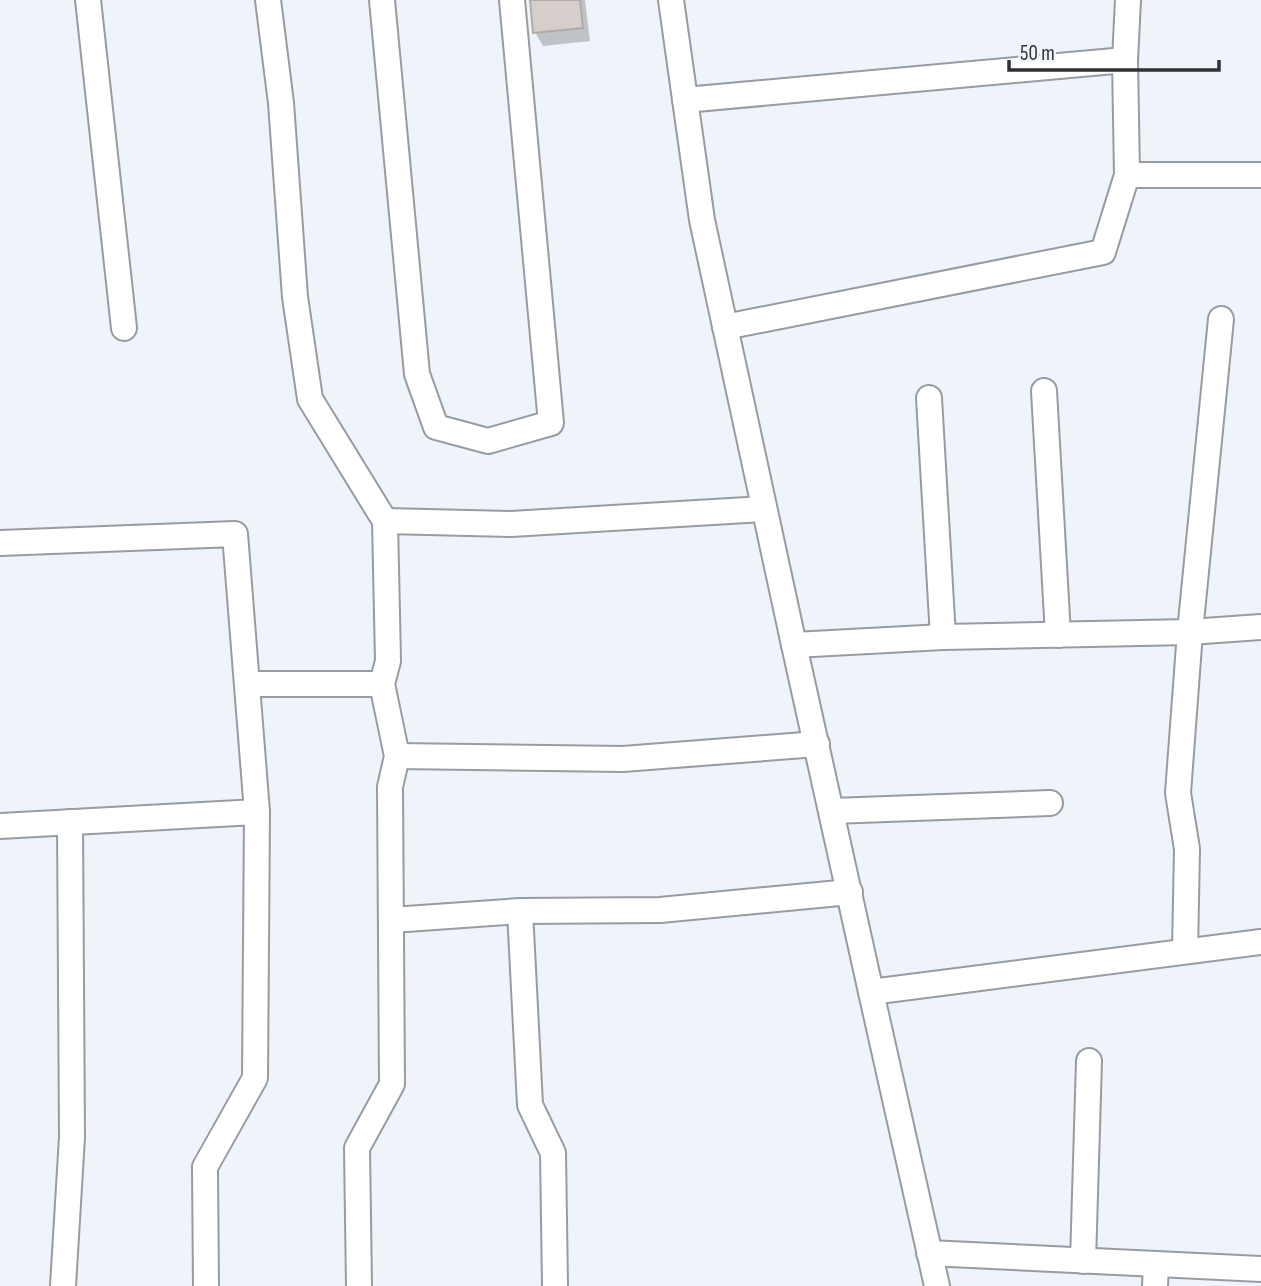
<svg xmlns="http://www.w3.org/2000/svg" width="1261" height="1286" font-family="'Sofia Sans Condensed',sans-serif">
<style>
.shadow{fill:#0003}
.building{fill:#d5ceca;stroke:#b1aaa6;stroke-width:2}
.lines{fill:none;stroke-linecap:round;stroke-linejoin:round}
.street-casing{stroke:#979ca1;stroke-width:28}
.street{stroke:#fff;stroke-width:24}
</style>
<rect width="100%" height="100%" fill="#eef4fa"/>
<!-- shadow -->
<path class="shadow" d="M531 0H585L590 41 543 46 535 32Z"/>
<!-- building -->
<path class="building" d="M530 0H580L583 28 533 33Z"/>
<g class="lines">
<defs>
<g id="street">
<path d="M88 0 124 328"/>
<path d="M268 0 281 103 295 297 310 399 385 521 388 661 382 684 397 756 390 787 392 1084 357 1148 359 1286"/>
<path d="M382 0 417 374 436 427 488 441 551 423 512 0"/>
<path d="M671 0 702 220 794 645 871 992"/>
<path d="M1128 0 1125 60 1127 175H1261"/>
<path d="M685 100 1125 60"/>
<path d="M725 327 1103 252 1127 175"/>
<path d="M1044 391 1058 635"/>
<path d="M929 398 943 637"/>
<path d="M385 521 511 524 764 509"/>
<path d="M0 543 235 534 257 812 0 826"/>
<path d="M794 645 943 637 1190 632 1261 627"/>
<path d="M247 684H382"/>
<path d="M397 756 623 759 817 744"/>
<path d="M832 811 1050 803"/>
<path d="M520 911 530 1105 553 1153 555 1286"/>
<path d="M392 920 520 911 660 910 850 892"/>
<path d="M1185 951 1187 849 1178 793 1190 632 1221 319"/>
<path d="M929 1253 1261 1269"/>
<path d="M1083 1261 1089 1061"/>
<path d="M63 1286 72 1137 70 822"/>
<path d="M206 1286 205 1167 255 1078 257 812"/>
<path d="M937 1286 871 992 1261 942"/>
<path d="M1155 1286 1156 1264"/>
</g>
</defs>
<!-- street casing -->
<use href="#street" class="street-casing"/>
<!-- street -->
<use href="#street" class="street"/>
</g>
<!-- scale -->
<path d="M1009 60v10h210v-10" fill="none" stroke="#2f3134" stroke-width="3.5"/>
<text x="1020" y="60" font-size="21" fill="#2f3134" stroke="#eef4fa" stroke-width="5" paint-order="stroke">50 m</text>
</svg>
